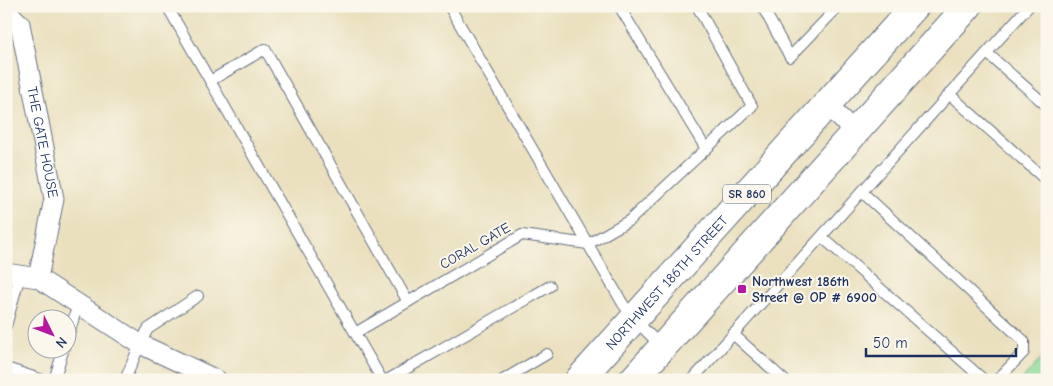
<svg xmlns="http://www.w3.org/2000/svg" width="1053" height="386" font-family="'Comic Neue',sans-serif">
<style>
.green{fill:#8ddb9a;stroke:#54857c}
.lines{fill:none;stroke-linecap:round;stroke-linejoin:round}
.lane-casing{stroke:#636d80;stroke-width:12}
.street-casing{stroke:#636d80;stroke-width:21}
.primary-casing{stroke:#636d80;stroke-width:30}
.lane{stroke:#fff;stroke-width:10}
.street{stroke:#fff;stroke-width:19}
.primary{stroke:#fff;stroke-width:28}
.poi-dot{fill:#b5179e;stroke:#fbf7ec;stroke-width:2}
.labels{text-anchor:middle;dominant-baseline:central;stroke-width:4;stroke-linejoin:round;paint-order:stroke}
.shield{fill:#fbf7ec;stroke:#5e6b89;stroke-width:1}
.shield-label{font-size:12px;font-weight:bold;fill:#1b2f5e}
.street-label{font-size:14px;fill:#1b2f5e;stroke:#fbf7ec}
.poi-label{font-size:14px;font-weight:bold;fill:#1b2f5e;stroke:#fbf7ec;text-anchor:start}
</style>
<rect width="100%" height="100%" fill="#fbf7ec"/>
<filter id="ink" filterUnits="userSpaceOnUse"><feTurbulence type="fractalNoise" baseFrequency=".02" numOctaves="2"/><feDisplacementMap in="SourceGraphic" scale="10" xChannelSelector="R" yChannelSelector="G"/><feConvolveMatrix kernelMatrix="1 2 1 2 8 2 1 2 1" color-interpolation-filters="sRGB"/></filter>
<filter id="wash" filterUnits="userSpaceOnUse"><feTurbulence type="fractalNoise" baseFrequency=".0096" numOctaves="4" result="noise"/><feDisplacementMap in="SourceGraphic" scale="20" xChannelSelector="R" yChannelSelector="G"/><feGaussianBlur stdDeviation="1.12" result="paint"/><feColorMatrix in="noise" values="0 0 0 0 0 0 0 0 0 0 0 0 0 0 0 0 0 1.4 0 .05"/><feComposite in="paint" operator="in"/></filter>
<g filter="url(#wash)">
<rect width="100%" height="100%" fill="#eae0be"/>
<!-- green -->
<path class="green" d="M1047 352V380H1022Z"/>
</g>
<g filter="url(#ink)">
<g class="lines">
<defs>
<g id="lane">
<path d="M167 6 382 380"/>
<path d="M449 6 623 304 634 319 661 346"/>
<path d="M619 6 706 149"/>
<path d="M762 6 790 57 839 6"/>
<path d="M987 53 1047 106"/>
<path d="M210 81 265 49 408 302"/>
<path d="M949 94 1047 181"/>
<path d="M862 192 1024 341V352L997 380"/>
<path d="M822 237 984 380"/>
<path d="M6 326 20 275"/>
<path d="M355 333 522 235 588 244 630 220 752 106 697 6"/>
<path d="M733 334 784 380"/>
<path d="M68 337 78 304"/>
<path d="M6 368 43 380"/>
<path d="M54 380 64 348"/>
<path d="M125 380 140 344 148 329 198 296"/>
<path d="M387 380 550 286"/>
<path d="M503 380 547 354"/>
<path d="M692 380 1029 6"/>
</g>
<g id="street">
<path id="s1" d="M6 10 20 24 54 199 38 278"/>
<path d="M827 105 855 132"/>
<path d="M6 273 38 278 140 344 217 380"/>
</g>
<g id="primary">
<path id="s2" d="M579 380 915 6"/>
<path d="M633 380 968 6"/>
</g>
</defs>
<!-- lane casing -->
<use href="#lane" class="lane-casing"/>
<!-- street casing -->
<use href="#street" class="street-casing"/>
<!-- primary casing -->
<use href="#primary" class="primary-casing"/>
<!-- lane -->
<use href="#lane" class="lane"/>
<!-- street -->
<use href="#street" class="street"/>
<!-- primary -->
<use href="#primary" class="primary"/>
</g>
</g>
<!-- markers -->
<rect class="poi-dot" x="737" y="284" width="10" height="10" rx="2.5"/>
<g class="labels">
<!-- shield labels -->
<rect class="shield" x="723" y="184.5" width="48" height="19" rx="4"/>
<g class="shield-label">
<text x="747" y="194">SR 860</text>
</g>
<!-- street labels -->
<g class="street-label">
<text stroke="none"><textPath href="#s1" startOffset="140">THE GATE HOUSE</textPath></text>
<text transform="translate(475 246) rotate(-30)">CORAL GATE</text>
<text stroke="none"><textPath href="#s2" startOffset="131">NORTHWEST 186TH STREET</textPath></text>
</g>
<!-- poi labels -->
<g class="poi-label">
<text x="752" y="281">Northwest 186th<tspan x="752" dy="16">Street @ OP # 6900</tspan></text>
</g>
</g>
<!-- margin -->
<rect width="1053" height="386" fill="none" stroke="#fbf7ec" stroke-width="25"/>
<!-- north arrow -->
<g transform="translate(52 334) rotate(132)"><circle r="24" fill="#fbf7ec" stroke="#a1a7b3"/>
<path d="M0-4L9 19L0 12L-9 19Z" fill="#b5179e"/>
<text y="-8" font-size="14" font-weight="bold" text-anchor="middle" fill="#1b2f5e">N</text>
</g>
<!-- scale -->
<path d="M866 348v8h150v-8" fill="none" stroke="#1b2f5e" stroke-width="2.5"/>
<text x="873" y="348" font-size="15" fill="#1b2f5e" stroke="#fbf7ec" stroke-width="4" paint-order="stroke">50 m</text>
</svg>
